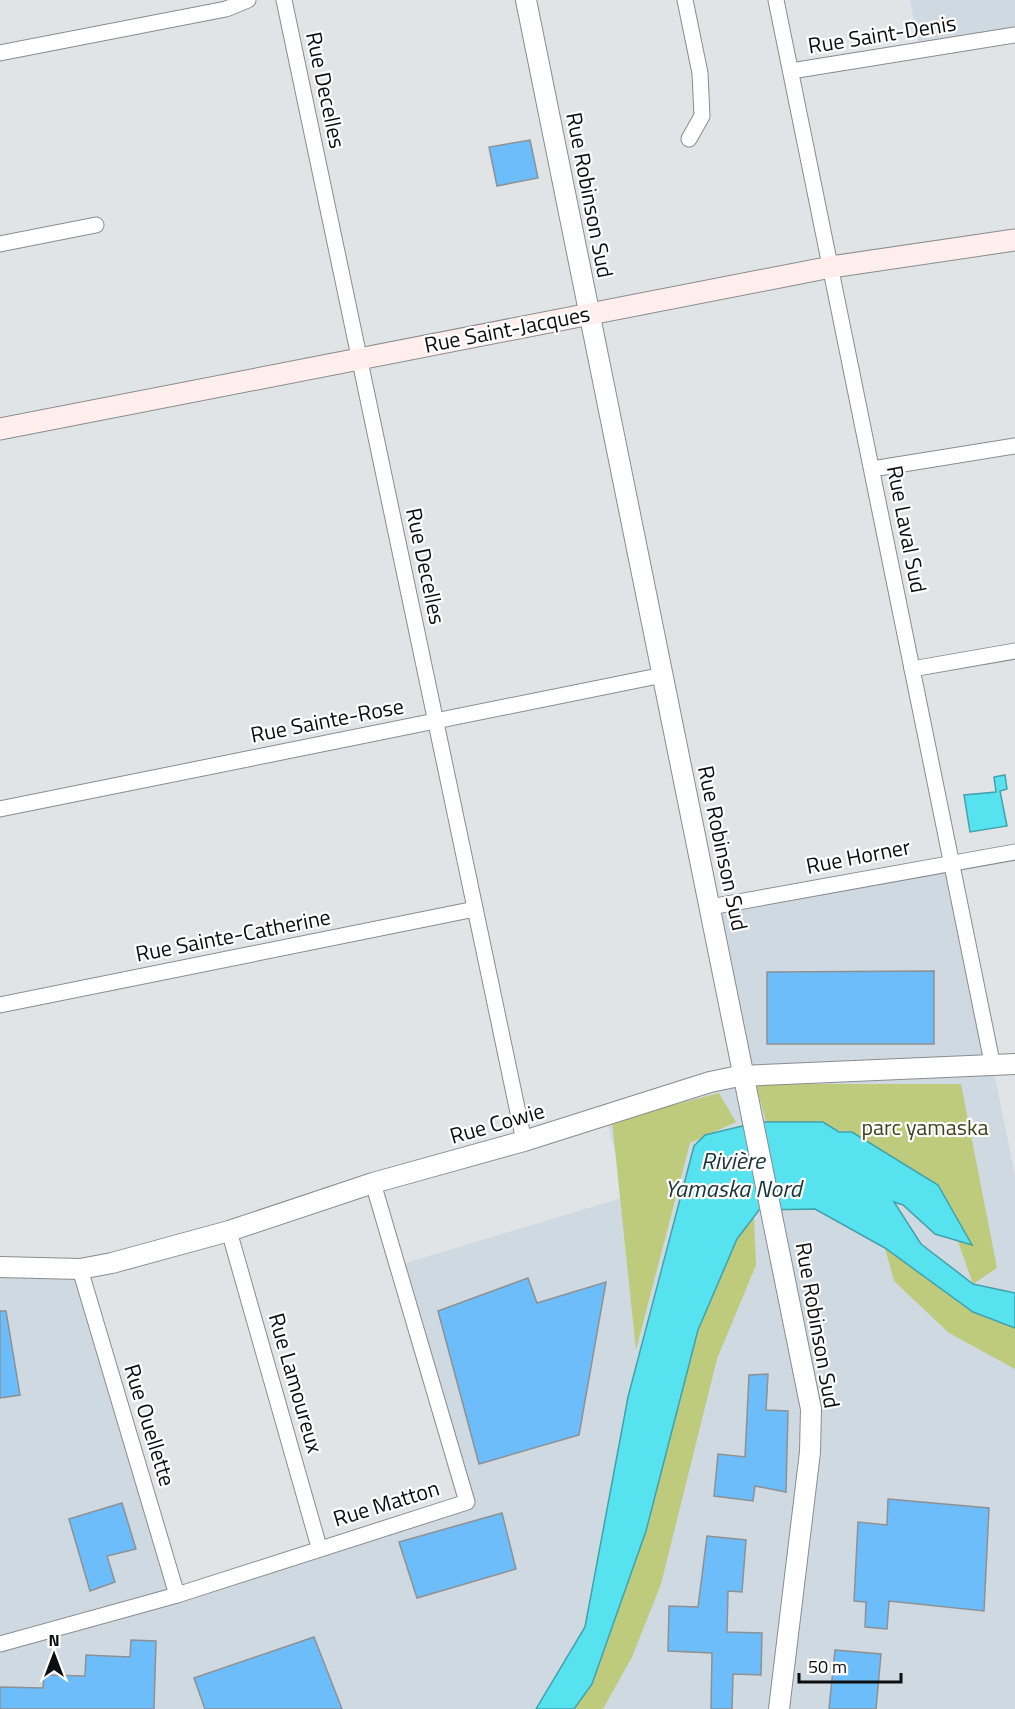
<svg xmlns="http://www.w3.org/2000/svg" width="1015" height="1709" font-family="'Titillium Web',sans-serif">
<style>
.built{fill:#cfd9e1}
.green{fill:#becb7c}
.water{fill:#57e2f0;stroke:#41a2ac;stroke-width:1.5}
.building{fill:#6dbdfb;stroke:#8e9193;stroke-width:1.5}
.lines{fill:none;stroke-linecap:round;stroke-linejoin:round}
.minor-casing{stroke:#8a8c8f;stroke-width:17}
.tertiary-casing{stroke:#8a8c8f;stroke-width:22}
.secondary-casing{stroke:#8a8c8f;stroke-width:23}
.minor{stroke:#fff;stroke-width:15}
.tertiary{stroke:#fff;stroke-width:20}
.secondary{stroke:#ffeeec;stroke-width:21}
.labels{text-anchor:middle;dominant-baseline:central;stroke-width:4.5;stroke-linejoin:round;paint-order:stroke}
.street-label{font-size:22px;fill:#0d0e0f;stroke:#fff}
.park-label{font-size:22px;fill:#3f441d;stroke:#fff}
.water-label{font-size:24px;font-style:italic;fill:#1c3436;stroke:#fff}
</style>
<rect width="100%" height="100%" fill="#e1e4e6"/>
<!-- built -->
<g class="built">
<path d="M910 0H1015V35L920 51Z"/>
<path d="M951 862 1015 1175V1709H0V1267L80 1269 177 1594 467 1502 396 1266 628 1196 605 1116 744 1075 710 907Z"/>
</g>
<!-- green -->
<g class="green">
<path d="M756 1084H961L997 1268 973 1284 938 1185 852 1132 766 1122Z"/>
<path d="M719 1093 736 1122 690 1143 636 1350 612 1121Z"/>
<path d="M754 1217 756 1265 717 1359 661 1584 632 1657 603 1709H574L592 1684 646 1531 698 1330 737 1239Z"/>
<path d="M885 1248 973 1312 1015 1328V1369L949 1333 894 1281Z"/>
</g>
<!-- water -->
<g class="water">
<path d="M1005 775 1007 789 1000 791 1007 826 970 832 964 795 996 792 994 777Z"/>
<path d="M759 1122H823L839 1132H852L938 1185 972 1245 935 1234 903 1205 894 1202 921 1244 973 1284 1015 1293V1328L973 1312 885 1248 815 1209 759 1210 737 1239 698 1330 646 1531 592 1684 574 1709H536L585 1627 628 1397 694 1146 705 1135Z"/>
</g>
<!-- building -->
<g class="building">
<path d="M530 140 538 178 497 186 489 147Z"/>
<path d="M934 971V1044H767V972Z"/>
<path d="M528 1278 537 1303 606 1282 579 1435 479 1464 438 1311Z"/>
<path d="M0 1311H6L20 1395 0 1398Z"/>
<path d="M768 1374 766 1410 788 1411 786 1492 755 1486 753 1501 714 1496 718 1454 745 1457 749 1375Z"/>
<path d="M888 1499 989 1508 984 1611 889 1601 887 1629 865 1627 866 1602 854 1601 858 1522 887 1525Z"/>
<path d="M122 1503 136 1549 107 1556 115 1582 90 1591 69 1519Z"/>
<path d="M502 1513 516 1569 417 1598 399 1542Z"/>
<path d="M707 1536 746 1540 742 1592 728 1591 727 1632 762 1633 761 1675 733 1674 732 1709H711L712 1653 668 1651 669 1606 698 1607Z"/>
<path d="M314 1637 342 1709H205L194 1678Z"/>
<path d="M131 1640 156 1641 154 1709H0V1687L43 1688 44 1675 85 1676 86 1655 130 1657Z"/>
<path d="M835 1650 881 1654 876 1709H829Z"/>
</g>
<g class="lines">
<defs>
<g id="minor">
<path d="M284 0 524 1141"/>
<path d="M685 0 700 73 702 116 689 139"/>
<path d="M776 0 993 1067"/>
<path d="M0 53 226 9 248 0"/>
<path d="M791 71 1015 35"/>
<path d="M0 244 96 225"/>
<path d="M872 469 1015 446"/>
<path d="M912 669 1015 651"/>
<path d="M0 809 663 675"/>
<path d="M710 907 1015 852"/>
<path d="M0 1005 475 909"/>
<path d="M229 1231 319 1547"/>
<path d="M80 1269 177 1595"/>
<path d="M0 1644 177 1595 467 1502 373 1183"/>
</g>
<g id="tertiary">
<path d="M526 0 811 1409 810 1452 779 1709"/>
<path d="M0 1267 80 1269 112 1263 229 1231 373 1183 524 1141 710 1082 739 1076 1015 1064"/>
</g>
<path id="secondary" d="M0 429 831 267 1015 240"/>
</defs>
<!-- minor casing -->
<use href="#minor" class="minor-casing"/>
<!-- tertiary casing -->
<use href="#tertiary" class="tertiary-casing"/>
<!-- secondary casing -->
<use href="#secondary" class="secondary-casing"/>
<!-- minor -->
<use href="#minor" class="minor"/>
<!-- tertiary -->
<use href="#tertiary" class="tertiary"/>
<!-- secondary -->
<use href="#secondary" class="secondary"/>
</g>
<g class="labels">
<!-- street labels -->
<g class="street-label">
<text transform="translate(882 34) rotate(-9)">Rue Saint-Denis</text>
<text transform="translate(326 90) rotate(78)">Rue Decelles</text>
<text transform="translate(590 195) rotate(79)">Rue Robinson Sud</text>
<text transform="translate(507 329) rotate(-11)">Rue Saint-Jacques</text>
<text transform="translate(907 529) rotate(79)">Rue Laval Sud</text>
<text transform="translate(426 566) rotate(78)">Rue Decelles</text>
<text transform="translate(327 720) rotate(-11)">Rue Sainte-Rose</text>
<text transform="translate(723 848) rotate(78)">Rue Robinson Sud</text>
<text transform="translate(858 856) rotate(-11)">Rue Horner</text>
<text transform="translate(233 935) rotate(-11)">Rue Sainte-Catherine</text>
<text transform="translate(497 1123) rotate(-16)">Rue Cowie</text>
<text transform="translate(818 1325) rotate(80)">Rue Robinson Sud</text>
<text transform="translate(296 1383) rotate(74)">Rue Lamoureux</text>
<text transform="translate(150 1425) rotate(73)">Rue Ouellette</text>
<text transform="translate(386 1503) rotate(-17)">Rue Matton</text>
</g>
<!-- park labels -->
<g class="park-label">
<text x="925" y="1127">parc yamaska</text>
</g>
<!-- water labels -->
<g class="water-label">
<text x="733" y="1160">Rivière<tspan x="733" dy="28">Yamaska Nord</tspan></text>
</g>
</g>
<!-- north arrow -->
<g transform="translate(54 1655)" stroke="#ffffff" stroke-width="4.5" paint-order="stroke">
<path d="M0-4.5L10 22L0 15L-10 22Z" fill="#0d0e0f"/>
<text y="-9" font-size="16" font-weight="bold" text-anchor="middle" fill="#0d0e0f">N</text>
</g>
<!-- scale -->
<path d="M799 1673v9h102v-9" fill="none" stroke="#0d0e0f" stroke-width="3"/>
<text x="808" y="1673" font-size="18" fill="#0d0e0f" stroke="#ffffff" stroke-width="4.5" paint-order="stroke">50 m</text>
</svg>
